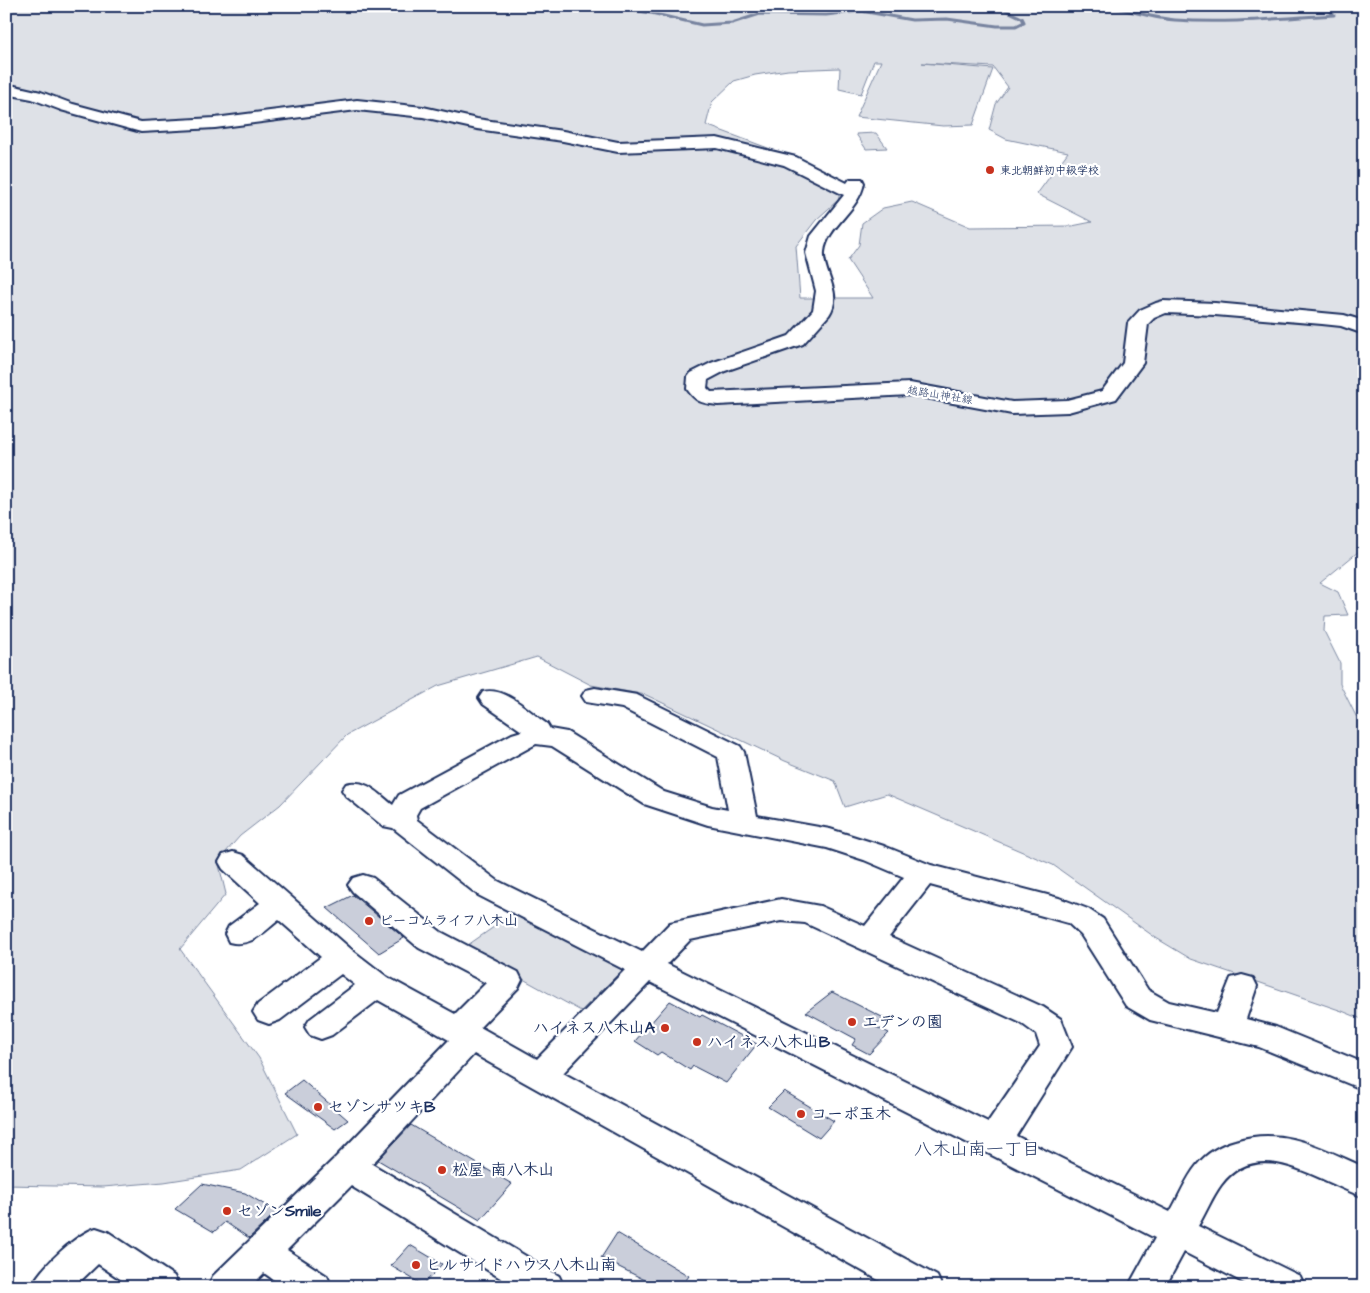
<svg xmlns="http://www.w3.org/2000/svg" width="1370" height="1293" font-family="'Architects Daughter','Klee One',sans-serif">
<style>
.green{fill:#dee1e7;stroke:#7c88a2;fill-rule:evenodd}
.lines{fill:none;stroke-linecap:round;stroke-linejoin:round}
.stream{stroke:#77839f;stroke-width:3}
.building{fill:#caceda;stroke:#1b2f5e}
.minor-casing{stroke:#1b2f5e;stroke-width:4}
.minor{fill:#fff;fill-rule:evenodd}
.poi-dot{fill:#c8321e;stroke:#fff;stroke-width:2}
.labels{text-anchor:middle;dominant-baseline:central;stroke-width:4.5;stroke-linejoin:round;paint-order:stroke}
.far-poi-label{font-size:11px;font-weight:bold;fill:#1b2f5e;stroke:#fff;text-anchor:start}
.far-street-label{font-size:11px;fill:#1b2f5e;stroke:#fff}
.poi-label{font-size:14px;font-weight:bold;fill:#1b2f5e;stroke:#fff;text-anchor:start}
.near-poi-label{font-size:16px;font-weight:bold;fill:#1b2f5e;stroke:#fff;text-anchor:start}
.near-neighbourhood-label{font-size:18px;fill:#1b2f5e;stroke:#fff}
</style>
<rect width="100%" height="100%" fill="#fff"/>
<filter id="ink" filterUnits="userSpaceOnUse"><feTurbulence type="fractalNoise" baseFrequency=".02" numOctaves="2"/><feDisplacementMap in="SourceGraphic" scale="10" xChannelSelector="R" yChannelSelector="G"/><feConvolveMatrix kernelMatrix="1 2 1 2 8 2 1 2 1" color-interpolation-filters="sRGB"/></filter>
<g filter="url(#ink)">
<!-- green -->
<g class="green">
<path d="M6 6H1364V547L1320 583 1338 592 1348 615 1325 616 1324 631 1340 663V684L1364 732V1020L1342 1011 1191 959 1156 938 1053 865 887 794 845 807 835 781 785 761 646 695 591 685 537 657 438 686 347 735 280 805 240 836 218 861 226 894 180 949 259 1058 297 1134 241 1170 164 1182 103 1187 6 1185ZM874 61H881L856 117 943 126 973 125 993 69 922 63 993 67 1008 87 996 104 989 130 1006 139 1068 152 1037 194 1092 222 1072 226 970 227 912 202 883 208 862 223 859 245 848 260 873 298H800L796 246 816 220 838 200 843 184 803 161 706 125 712 102 734 81 755 75 788 70 840 68 839 89 861 94Z"/>
<path d="M876 133 887 148 866 149 856 134Z"/>
<path d="M514 913 623 969 581 1011 465 947Z"/>
</g>
<g class="lines">
<!-- stream -->
<g class="stream">
<path d="M608 6 651 13 702 25 732 23 760 14 826 15 861 11 912 20 947 19 997 26H1016L1024 22 1022 18 997 6"/>
<path d="M1111 6C1132 12 1153 18 1175 20 1228 24 1282 18 1334 15L1329 10 1316 6"/>
</g>
</g>
<!-- building -->
<g class="building">
<path d="M353 895 404 938 379 953 327 908Z"/>
<path d="M832 992 884 1018 874 1026 889 1033 869 1054 852 1045 856 1039 806 1012Z"/>
<path d="M670 1001 700 1017 702 1015 757 1044 726 1083 693 1066 690 1070 661 1052 657 1055 635 1041Z"/>
<path d="M302 1080 348 1120 335 1129 285 1093Z"/>
<path d="M784 1091 834 1121 819 1138 768 1107Z"/>
<path d="M411 1125 512 1184 480 1220 378 1160Z"/>
<path d="M202 1184 245 1193 277 1212 249 1238 225 1222 214 1232 175 1209Z"/>
<path d="M617 1233 659 1258 689 1276 681 1287H641L645 1280 601 1258Z"/>
<path d="M410 1245 442 1264 423 1285 391 1266Z"/>
</g>
<g class="lines">
<defs>
<g id="minor">
<path d="M6 84 41 92 73 104 141 122 215 118 357 100 423 107 477 119 563 131 618 142 717 138 796 157 847 183 850 179H862L864 183C859 211 827 226 824 252 822 272 844 293 829 315L803 344 725 371 708 380 707 388 711 392 910 383 1012 402 1067 400 1102 391 1123 363 1128 323 1140 310 1156 303 1163 301 1215 303 1344 315 1364 321V334L1341 326 1322 324 1215 315 1166 313 1154 318 1148 324 1143 363 1116 399 1068 412 1012 414 910 395 718 405C702 403 697 403 687 389L688 377 691 373 711 363 789 336 813 310 816 291 806 253 811 236 844 195 784 165 717 148 618 152 563 141 477 129 423 117 357 110 215 128 141 132 61 110 32 99 6 94Z"/>
<path d="M595 688 637 695 740 746 744 752 757 816 830 829 884 846 931 865 1059 898 1088 909 1103 919 1148 990 1169 1002 1217 1013 1231 978 1242 975 1253 978 1257 986 1246 1019 1276 1027 1364 1063V1090L1259 1047 1150 1020 1126 1006 1081 935 1068 923 930 885 889 937 1043 1007 1061 1019 1072 1047 1016 1136 1170 1212C1179 1197 1186 1178 1197 1165 1207 1153 1220 1145 1235 1141 1284 1126 1320 1148 1364 1167V1197C1319 1182 1259 1134 1221 1185 1212 1197 1206 1213 1198 1226L1300 1276 1305 1287H1252L1184 1252 1165 1287H1128L1155 1238 650 982 563 1073 937 1276 942 1287H891L474 1054 372 1164 559 1276 564 1287H515L351 1186 287 1250 327 1276 332 1287H284L264 1273 250 1287H208L213 1276 336 1157 449 1040 378 1000 332 1035 321 1039 310 1035 305 1027 310 1019 355 985 341 974 280 1020 269 1024 258 1020 253 1012 258 1004 321 957 279 920C263 932 251 948 229 942L225 934 229 926 260 903 223 869 219 862 223 855 233 852 243 855 352 950 387 977 455 1014 486 983 419 948 353 892 348 885 353 878 363 875 373 878 441 932 518 972 522 980 518 988 480 1027 537 1059 625 970 478 895 393 828 383 826 346 796 342 790 346 784C366 778 379 794 393 805L399 795 512 734 522 731 483 704 479 698 483 692C505 686 529 712 547 724L550 729 567 732 664 792 712 807 728 810 718 757 622 708 586 702 582 696 586 690ZM536 744 552 746 644 804 708 825 827 848 864 860 904 877 865 926 820 906 781 899 670 923 642 952 498 881 417 820 416 815 420 808ZM781 921 805 923 1021 1023 1036 1034 1040 1046 988 1122 667 964 690 940Z"/>
<path d="M96 1228 108 1232 174 1276 179 1287H132L98 1264 74 1287H31C41 1267 75 1235 96 1228Z"/>
</g>
</defs>
<!-- minor casing -->
<use href="#minor" class="minor-casing"/>
<!-- minor -->
<use href="#minor" class="minor"/>
</g>
</g>
<!-- markers -->
<g class="poi-dot">
<circle cx="990" cy="170" r="5"/>
<circle cx="369" cy="921" r="5"/>
<circle cx="852" cy="1022" r="5"/>
<circle cx="665" cy="1028" r="5"/>
<circle cx="697" cy="1042" r="5"/>
<circle cx="318" cy="1107" r="5"/>
<circle cx="801" cy="1114" r="5"/>
<circle cx="442" cy="1170" r="5"/>
<circle cx="227" cy="1211" r="5"/>
<circle cx="416" cy="1265" r="5"/>
</g>
<g class="labels">
<!-- far-poi labels -->
<g class="far-poi-label">
<text x="1000" y="170">東北朝鮮初中級学校</text>
</g>
<!-- far-street labels -->
<g class="far-street-label">
<text transform="translate(940 395) rotate(9)">越路山神社線</text>
</g>
<!-- poi labels -->
<g class="poi-label">
<text x="379" y="921">ピーコムライフ八木山</text>
</g>
<!-- near-poi labels -->
<g class="near-poi-label">
<text x="862" y="1022">エデンの園</text>
<text x="655" y="1028" text-anchor="end">ハイネス八木山A</text>
<text x="707" y="1042">ハイネス八木山B</text>
<text x="328" y="1107">セゾンサツキB</text>
<text x="811" y="1114">コーポ玉木</text>
<text x="452" y="1170">松屋 南八木山</text>
<text x="237" y="1211">セゾンSmile</text>
<text x="426" y="1265">ヒルサイドハウス八木山南</text>
</g>
<!-- near-neighbourhood labels -->
<g class="near-neighbourhood-label">
<text x="977" y="1149">八木山南一丁目</text>
</g>
</g>
<!-- margin -->
<rect width="1370" height="1293" fill="none" stroke="#fff" stroke-width="25"/>
<rect x="12" y="12" width="1345" height="1268" fill="none" stroke="#1b2f5e" stroke-width="2" filter="url(#ink)"/>
</svg>
